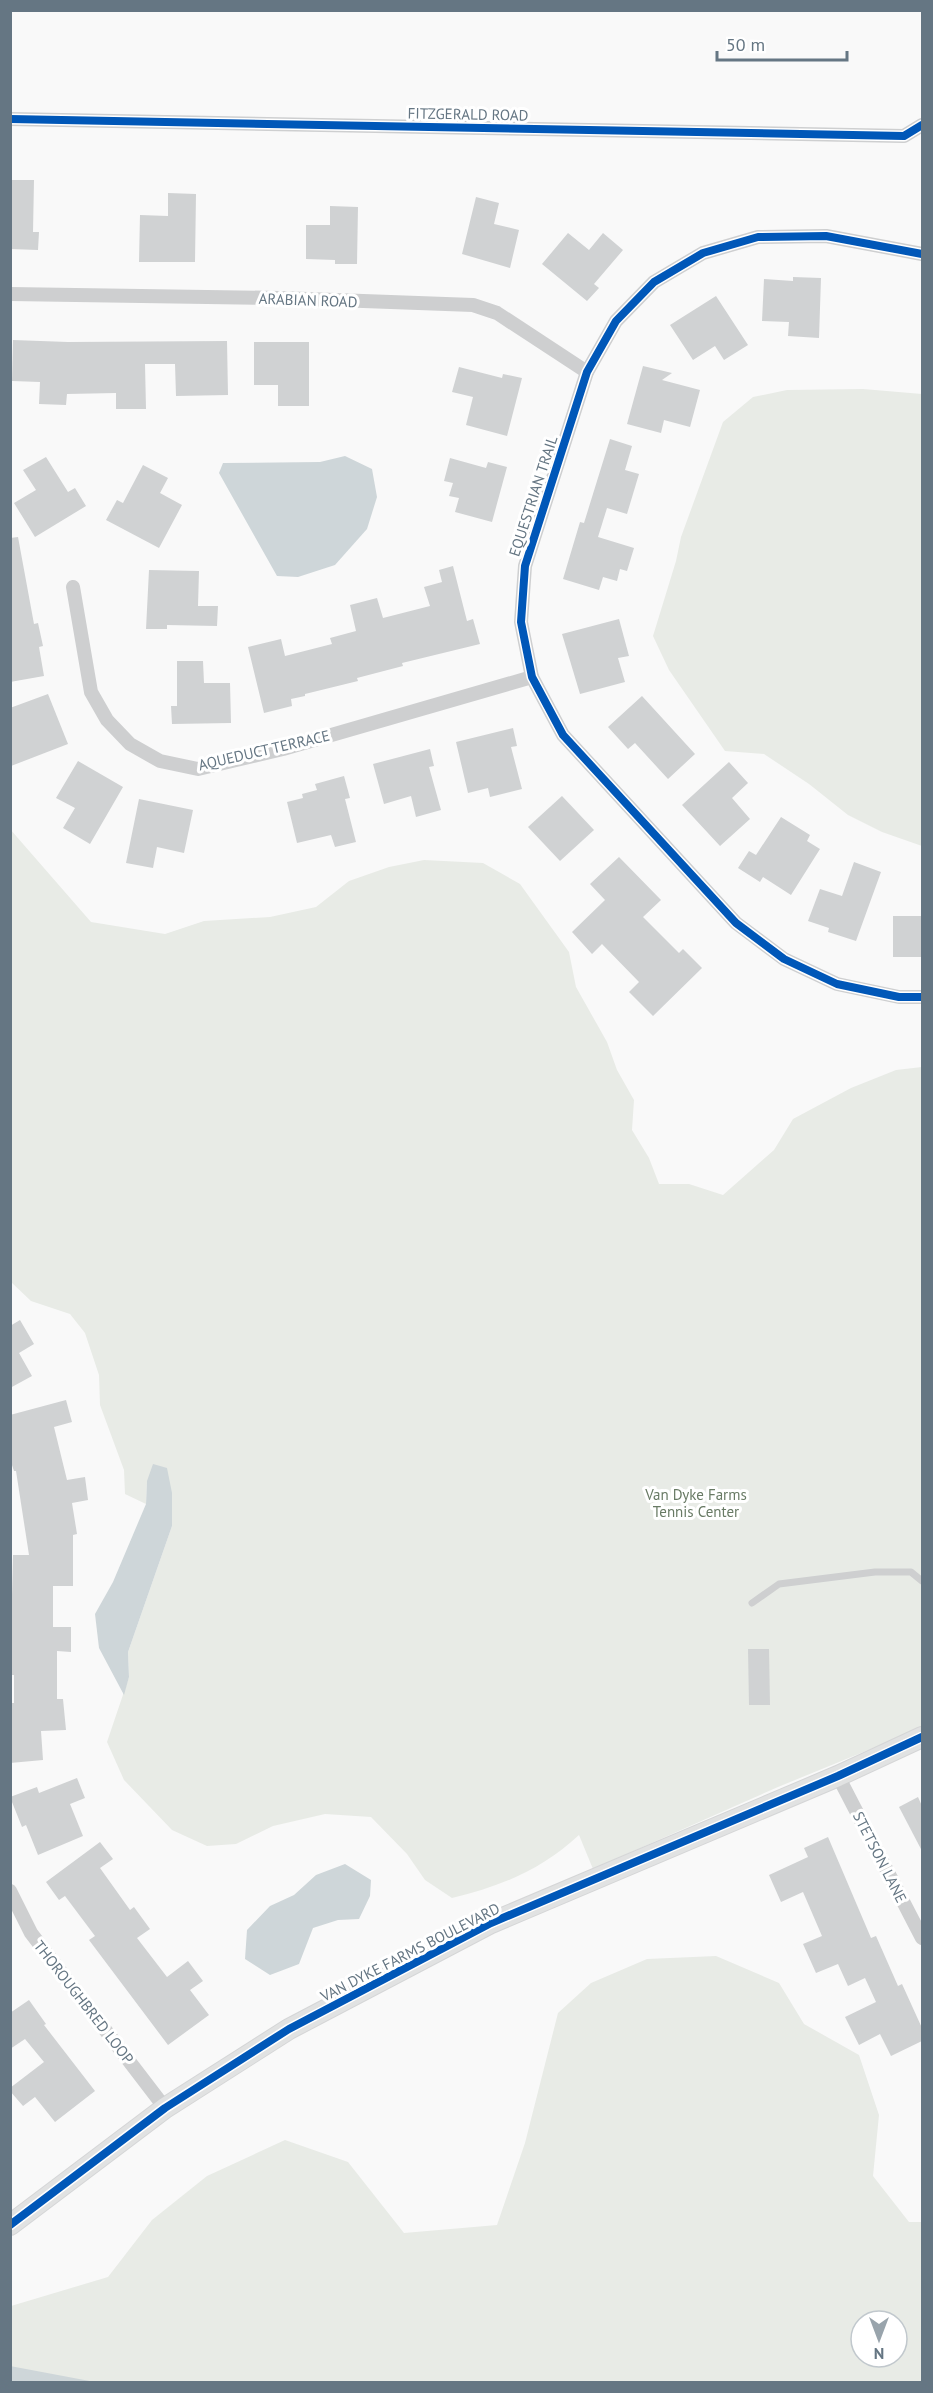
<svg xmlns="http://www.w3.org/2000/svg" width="933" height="2393" font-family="'PT Sans',sans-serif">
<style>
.green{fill:#e8ebe6;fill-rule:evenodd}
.water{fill:#ced6d9}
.building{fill:#d0d2d3}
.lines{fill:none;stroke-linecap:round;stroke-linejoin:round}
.secondary-casing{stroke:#d5d6d7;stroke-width:22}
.lane{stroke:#cecfd0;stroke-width:7}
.street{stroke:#cecfd0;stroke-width:14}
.secondary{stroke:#e1e2e2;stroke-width:20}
.cycleway-casing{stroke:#fff;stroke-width:11}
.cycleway{stroke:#0057b8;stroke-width:8}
.labels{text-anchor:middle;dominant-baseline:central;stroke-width:6;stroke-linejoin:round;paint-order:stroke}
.street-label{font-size:15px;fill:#657683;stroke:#fff}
.park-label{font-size:15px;fill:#687a64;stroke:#fff}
</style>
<rect width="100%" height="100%" fill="#f9f9f9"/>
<!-- green -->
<g class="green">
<path d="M863 389 922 394V846L882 832 848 815 809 784 764 754 725 751 669 670 653 636 676 561 681 537 723 422 753 397 787 390Z"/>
<path d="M10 829 91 922 165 934 204 921 270 917 316 907 349 881 389 867 424 860 483 863 520 884 569 952 576 987 607 1042 617 1070 634 1100 632 1130 649 1158 659 1184H689L723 1195 774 1150 793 1119 851 1088 896 1070 922 1067V1728L778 1787 593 1869 579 1835C541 1870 502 1886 452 1898L425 1880 407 1854 371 1817 325 1814 273 1826 236 1844 207 1846 172 1830 124 1780 107 1742 129 1677 128 1652 172 1526 147 1481 146 1504 125 1494 124 1470 100 1405 99 1375 85 1333 70 1314 31 1301 11 1282Z"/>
<path d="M716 1956 779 1983 804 2024 859 2055 879 2115 873 2176 909 2222H922V2382H11V2306L108 2277 152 2220 207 2176 285 2140 348 2162 404 2233 497 2225 525 2143 558 2013 591 1983 647 1959ZM861 2321H897V2357H861Z"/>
</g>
<!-- water -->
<g class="water">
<path d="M345 456 372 469 377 497 367 529 335 565 298 577 277 576 219 473 223 463 320 462Z"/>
<path d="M153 1464 167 1468 172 1493V1526L128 1652 129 1677 124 1695 99 1648 95 1614 113 1582 146 1504 147 1481Z"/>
<path d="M345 1864 371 1880 370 1896 359 1919 338 1920 313 1928 299 1964 270 1975 245 1959 247 1930 270 1906 294 1895 316 1875Z"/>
<path d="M10 2366 95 2382H11Z"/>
</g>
<!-- building -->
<g class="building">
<path d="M10 180H34L33 232H39L38 250 10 249Z"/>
<path d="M168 193 196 194 195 262H139L140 215 168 216Z"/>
<path d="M476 197 499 203 494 224 519 230 510 268 462 254Z"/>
<path d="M330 206 358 207 357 264H335V260L306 259V225H330Z"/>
<path d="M568 233 589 250 603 233 623 250 594 284 599 288 587 301 542 264Z"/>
<path d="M793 277 821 278 819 338 788 336 789 322 762 321 764 279 793 281Z"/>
<path d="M716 296 748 345 724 360 715 346 693 360 670 325Z"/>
<path d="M13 340 68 342 227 341 228 395 176 396 175 364H145L146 409H116V393L67 394 66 405 39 404 40 382 12 381Z"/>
<path d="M254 342H309V406H278V385H254Z"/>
<path d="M643 366 672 373 662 380 700 390 690 427 664 420 661 433 627 424Z"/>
<path d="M459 367 502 378 503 374 522 378 507 436 466 425 473 397 452 392Z"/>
<path d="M610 439 632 446 625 470 639 474 627 514 607 508 598 537 634 548 627 571 620 569 617 581 603 577 599 590 563 579 580 522 584 523Z"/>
<path d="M46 457 68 492 75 488 86 506 35 537 14 503 36 490 23 470Z"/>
<path d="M450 458 486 468 488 462 507 467 492 522 455 512 459 498 449 496 453 483 444 481Z"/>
<path d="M143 465 168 478 160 493 182 505 159 548 106 520 117 500 123 503Z"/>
<path d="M18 537 34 624 38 623 43 646 39 647 44 676 10 682V538Z"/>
<path d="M453 566 467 621 473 619 480 644 402 663 403 666 357 678 358 681 305 694V696L291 699 292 706 264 713 248 647 281 639 285 656 332 644 330 638 356 631 350 605 377 598 383 618 430 606 424 587 442 582 439 570Z"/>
<path d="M149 570 199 571 198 606H218L217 626 167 625V629H146Z"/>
<path d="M619 619 629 656 618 658 625 682 580 694 562 634Z"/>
<path d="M177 661H203L204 683H230L231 723 172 724 171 706H177Z"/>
<path d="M48 694 68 744 11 766 10 708Z"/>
<path d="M642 696 695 754 668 779 635 743 628 749 608 727Z"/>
<path d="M513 728 517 746 511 747 522 789 490 797 488 788 468 793 456 742Z"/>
<path d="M430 749 434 766 429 767 441 810 416 817 411 796 384 804 373 764Z"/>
<path d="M78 761 123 787 90 844 63 828 75 808 56 798Z"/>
<path d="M729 762 748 783 732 798 750 819 720 846 682 805Z"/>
<path d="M344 776 350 798 345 799 356 842 335 847 331 835 297 843 287 802 303 798 302 794 317 790 315 784Z"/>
<path d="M562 796 594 830 560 861 528 827Z"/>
<path d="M139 799 193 810 184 853 157 847 153 868 126 863Z"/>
<path d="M781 817 810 835 807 841 820 849 791 895 763 877 760 882 738 868 749 851 756 855Z"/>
<path d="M619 857 661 900 643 917 679 953 683 949 702 968 653 1016 629 992 639 982 602 944 592 954 572 932 605 900 590 884Z"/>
<path d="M854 862 881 872 856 941 828 932 829 928 808 921 820 889 842 896Z"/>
<rect x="893" y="916" width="29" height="41"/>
<path d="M20 1320 34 1344 19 1353 32 1376 10 1388V1326Z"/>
<path d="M66 1400 72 1422 54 1427 67 1480 85 1477 88 1500 72 1503 77 1534 73 1535V1586H53V1627H71V1652L57 1651V1699H63L66 1730 41 1731 43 1760 10 1763V1703H14V1675H10L13 1555H29L16 1471H14L10 1459V1415Z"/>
<path d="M748 1649H769L770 1705H749Z"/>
<path d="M77 1778 85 1798 70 1804 83 1836 38 1855 26 1825 22 1827 10 1797 37 1787 39 1793Z"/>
<path d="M918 1797 922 1806V1851L899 1807Z"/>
<path d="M828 1837 871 1938 876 1936 898 1986 902 1984 922 2028V2041L891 2056 880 2034 859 2045 845 2017 876 2002 865 1978 848 1986 838 1964 816 1973 803 1944 822 1936 803 1892 781 1902 769 1875 808 1857 804 1848Z"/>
<path d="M100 1842 113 1859 100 1868 130 1910 134 1907 150 1929 137 1938 167 1977 188 1961 203 1981 190 1990 209 2015 168 2045 89 1940 95 1936 65 1896 59 1900 46 1882Z"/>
<path d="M29 2000 46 2024 44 2025 95 2091 55 2122 35 2097 23 2106 10 2091V2088L44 2062 25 2039 10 2049V2013Z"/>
</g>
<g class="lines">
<defs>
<path id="secondary" d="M10 2225 165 2108 289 2029 491 1923 838 1776 922 1737"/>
</defs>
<!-- secondary casing -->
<use href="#secondary" class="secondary-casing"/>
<!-- lane -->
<path class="lane" d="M752 1603 779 1584 875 1572H911L922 1581"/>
<!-- street -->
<g class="street">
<path d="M10 119 904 136 922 125"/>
<path d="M922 254 826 236 758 237 703 253 654 282 616 321 587 372 525 566 521 622 532 677 563 735 736 923 784 959 837 984 899 997H922"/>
<path d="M10 294 281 298 473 305 497 313 587 372"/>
<path d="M73 587 91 692 107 720 130 744 160 761 198 769 283 749 532 677"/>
<path d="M838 1776 922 1938"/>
<path d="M10 1891 31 1933 165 2108"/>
</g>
<!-- secondary -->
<use href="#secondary" class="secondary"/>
<defs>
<g id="cycleway">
<path d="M10 119 904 136 922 125"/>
<path d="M922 254 826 236 758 237 703 253 654 282 616 321 587 372 525 566 521 622 532 677 563 735 736 923 784 959 837 984 899 997H922"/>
<path d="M10 2225 165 2108 289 2029 491 1923 838 1776 922 1737"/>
</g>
</defs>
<!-- cycleway casing -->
<use href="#cycleway" class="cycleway-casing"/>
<!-- cycleway -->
<use href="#cycleway" class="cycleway"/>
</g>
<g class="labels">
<!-- street labels -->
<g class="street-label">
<text transform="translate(468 114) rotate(1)">FITZGERALD ROAD</text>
<text transform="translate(308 300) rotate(2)">ARABIAN ROAD</text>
<text transform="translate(533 496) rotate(-72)">EQUESTRIAN TRAIL</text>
<text transform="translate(264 750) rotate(-13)">AQUEDUCT TERRACE</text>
<text transform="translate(880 1857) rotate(63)">STETSON LANE</text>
<text transform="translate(410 1952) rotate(-27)">VAN DYKE FARMS BOULEVARD</text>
<text transform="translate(84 2002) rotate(52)">THOROUGHBRED LOOP</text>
</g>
<!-- park labels -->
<g class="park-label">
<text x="696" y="1494">Van Dyke Farms<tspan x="696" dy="17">Tennis Center</tspan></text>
</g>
</g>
<!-- border -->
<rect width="933" height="2393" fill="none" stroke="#657683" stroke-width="24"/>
<!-- north arrow -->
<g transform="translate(879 2339) rotate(180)"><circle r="28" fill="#ffffff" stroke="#c1c8cd" stroke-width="1.5"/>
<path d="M0-4.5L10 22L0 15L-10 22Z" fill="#99a4ac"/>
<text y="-9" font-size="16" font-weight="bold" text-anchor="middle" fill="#657683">N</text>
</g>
<!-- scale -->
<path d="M717 51v9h130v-9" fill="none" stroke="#657683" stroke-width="3"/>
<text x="726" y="51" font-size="18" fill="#657683" stroke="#ffffff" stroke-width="4.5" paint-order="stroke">50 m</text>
</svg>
